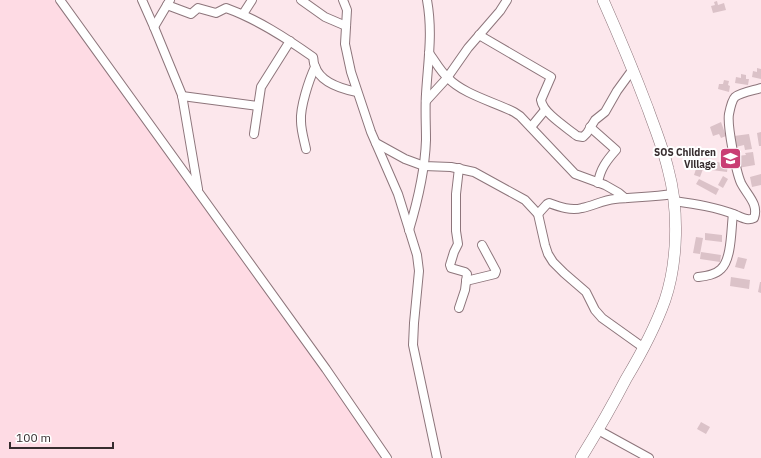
<svg xmlns="http://www.w3.org/2000/svg" width="761" height="458" font-family="'IBM Plex Sans',sans-serif">
<style>
.built{fill:#fedbe4}
.building{fill:#dbc2c8}
.lines{fill:none;stroke-linecap:round;stroke-linejoin:round}
.minor-casing{stroke:#8d757b;stroke-width:10}
.secondary-casing{stroke:#8d757b;stroke-width:12}
.minor{stroke:#fff;stroke-width:8}
.secondary{stroke:#fff;stroke-width:11}
.labels{text-anchor:middle;dominant-baseline:central;stroke-width:4;stroke-linejoin:round;paint-order:stroke}
.poi-label{font-size:10px;font-weight:bold;fill:#362c2e;stroke:#fff;text-anchor:end}
</style>
<rect width="100%" height="100%" fill="#fce7ec"/>
<!-- built -->
<path class="built" d="M0 0H54L386 458H0Z"/>
<!-- building -->
<g class="building">
<path d="M717 1 718 5 724 3 726 10 713 13 711 6 715 5 714 2Z"/>
<path d="M757 68 761 69V79L752 77 753 71 757 72Z"/>
<path d="M741 74 746 75V79H749L748 85 735 83 736 77 741 78Z"/>
<path d="M724 80 729 81 728 85 730 86 729 92 718 89 719 84H723Z"/>
<path d="M721 122 726 136 721 138 719 134 713 136 710 127Z"/>
<path d="M761 132V146H759L757 133Z"/>
<path d="M749 134 752 149 745 150 744 145 736 147 734 136Z"/>
<path d="M753 152 755 165 738 168 737 156 746 155 745 153Z"/>
<path d="M706 160 728 164 727 172 704 169Z"/>
<path d="M697 166 703 169 700 177 694 175Z"/>
<path d="M761 174V185L752 187 750 177Z"/>
<path d="M723 176 728 179 723 188 718 185Z"/>
<path d="M699 179 719 189 716 195 696 184Z"/>
<path d="M705 233 722 235V242L705 240Z"/>
<path d="M696 237 703 238 700 254 693 253Z"/>
<path d="M701 252 721 255 720 262 700 259Z"/>
<path d="M738 257 747 259 744 269 735 267Z"/>
<path d="M731 277 750 280 749 289 730 286Z"/>
<path d="M760 282H761V293L758 292Z"/>
<path d="M701 422 710 427 706 434 697 429Z"/>
</g>
<g class="lines">
<defs>
<g id="minor">
<path d="M60 0 326 369 387 458"/>
<path d="M142 0 154 27 182 95 198 189"/>
<path d="M301 0 325 17 346 26"/>
<path d="M343 0 347 10 345 44 351 72 371 132 398 194 417 255 419 271 414 323 413 345 437 458"/>
<path d="M167 5 191 14 198 8 216 13 226 8C257 19 286 38 313 57 314 60 313 63 315 66 320 83 342 89 357 92"/>
<path d="M243 14 252 0"/>
<path d="M154 27 170 0"/>
<path d="M479 35 551 77 541 100C543 113 566 127 577 136L583 137 587 133 595 120 605 112 617 91 633 69"/>
<path d="M429 53C435 61 440 71 448 78 463 94 494 102 514 112L520 116 575 174 605 185 619 193 625 198"/>
<path d="M182 96 258 106"/>
<path d="M426 101 447 78 468 48 500 11 507 0"/>
<path d="M531 127 545 110"/>
<path d="M590 127 616 150C607 160 600 169 598 183"/>
<path d="M254 134 261 87 290 41"/>
<path d="M376 143 405 159 424 166 451 167 474 172 525 200 538 214 545 245 548 254 553 262 564 273 586 292 595 310 602 318 644 348"/>
<path d="M306 149C304 140 301 130 301 121 300 107 309 80 315 67"/>
<path d="M674 201C695 204 716 207 736 215 743 218 748 221 754 218 759 204 747 195 741 183 736 172 727 125 729 114 730 109 732 100 735 97 739 93 755 90 761 88"/>
<path d="M538 214 547 204 549 203C560 207 571 211 582 208 593 206 603 200 615 199 634 197 653 197 673 194"/>
<path d="M409 230C418 200 425 171 426 140 426 125 425 109 426 94 428 61 433 33 427 0"/>
<path d="M698 277C706 276 715 275 721 269 732 259 731 228 733 214"/>
<path d="M466 281 495 274 496 271 482 245"/>
<path d="M459 308 465 290 467 274 465 272 451 268 450 265 454 252 458 244 456 231V194L459 168"/>
<path d="M598 430 649 458"/>
</g>
<path id="secondary" d="M581 458C597 432 612 406 626 379 641 354 655 328 665 300 678 261 679 209 668 169 663 148 655 129 648 109 634 72 619 36 603 0"/>
</defs>
<!-- minor casing -->
<use href="#minor" class="minor-casing"/>
<!-- secondary casing -->
<use href="#secondary" class="secondary-casing"/>
<!-- minor -->
<use href="#minor" class="minor"/>
<!-- secondary -->
<use href="#secondary" class="secondary"/>
</g>
<!-- icons -->
<defs>
<symbol id="school-square" viewBox="-11 -11 22 22"><rect x="-9" y="-9" width="18" height="18" rx="4" fill="#c93e74" stroke="#fff"/><path d="M0-5L7-2L0 1L-7-2ZM-4 1L0 2.5L4 1V4Q0 6-4 4Z" fill="#fff"/></symbol>
</defs>
<g fill-rule="evenodd">
<use href="#school-square" x="718" y="146" width="25" height="25"/>
</g>
<g class="labels">
<!-- poi labels -->
<g class="poi-label">
<text x="716" y="152">SOS Children<tspan x="716" dy="12">Village</tspan></text>
</g>
</g>
<!-- scale -->
<path d="M10 442v6h103v-6" fill="none" stroke="#362c2e" stroke-width="2"/>
<text x="16" y="442" font-size="12" fill="#362c2e" stroke="#ffffff" stroke-width="3" paint-order="stroke">100 m</text>
</svg>
